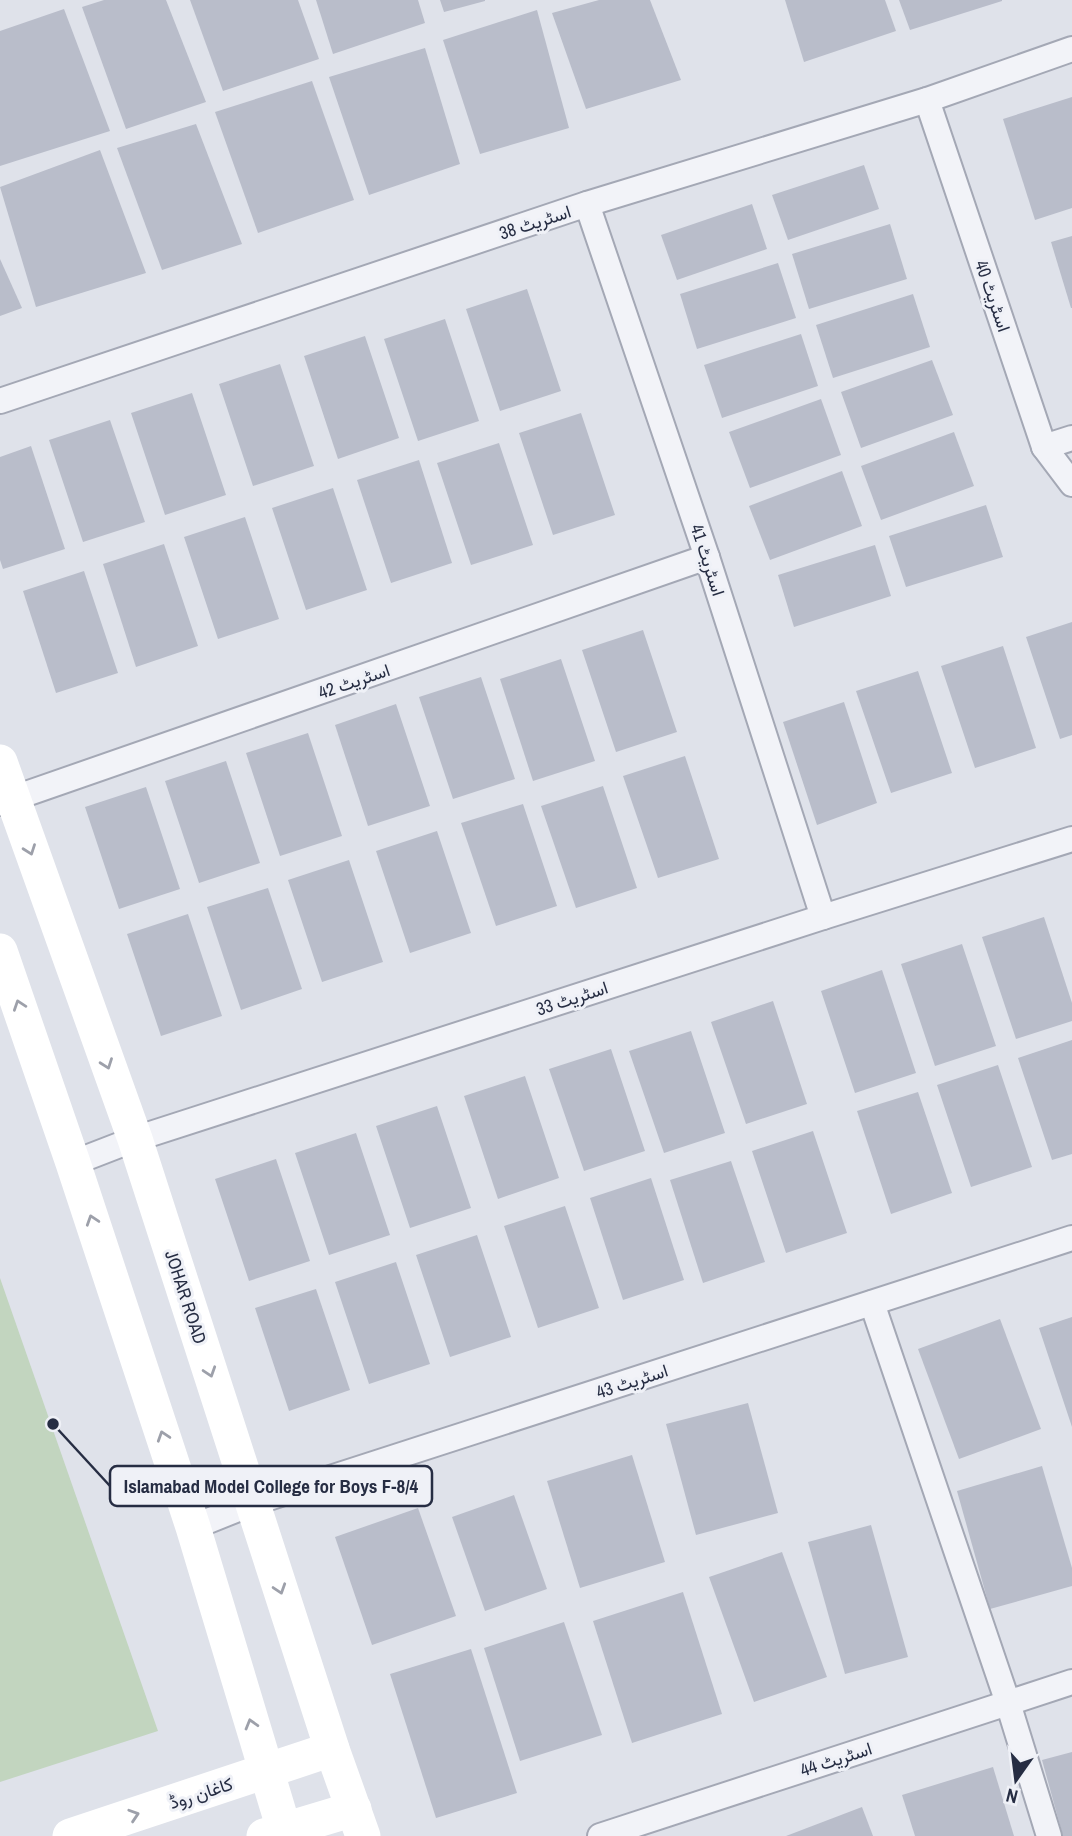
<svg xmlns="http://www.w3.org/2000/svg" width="1072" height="1836" font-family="'Archivo Narrow',Vazirmatn,sans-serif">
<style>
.green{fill:#c2d5bf}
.building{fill:#b9bdca}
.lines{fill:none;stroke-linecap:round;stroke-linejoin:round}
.street-casing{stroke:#a4a8b5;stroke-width:28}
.street{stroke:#f2f3f8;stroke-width:24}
.secondary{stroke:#fff;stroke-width:35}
.oneway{stroke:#9da0aa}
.labels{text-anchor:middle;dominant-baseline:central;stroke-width:6;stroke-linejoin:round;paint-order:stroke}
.street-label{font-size:18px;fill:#262d43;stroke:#eff1f7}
.leader{fill:none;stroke:#262d43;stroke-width:2.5}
.callout-dot{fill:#262d43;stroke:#eff1f7;stroke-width:2.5}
.callout{fill:#eff1f7;stroke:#262d43;stroke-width:2.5}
.callout-label{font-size:19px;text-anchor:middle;font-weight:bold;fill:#262d43}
</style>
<rect width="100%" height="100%" fill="#dfe2ea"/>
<!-- green -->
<path class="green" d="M0 1278 158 1731 0 1782Z"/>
<!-- building -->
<g class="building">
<path d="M104 0H166L206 102 126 129 82 7Z"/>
<path d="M190 0H298L319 59 223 91Z"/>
<path d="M316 0H418L425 23 333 54Z"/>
<path d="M440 0H485V1L444 12Z"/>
<path d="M599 0H650L681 80 586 109 552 13Z"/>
<path d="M785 0H885L896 31 804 62Z"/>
<path d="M899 0H1002V1L910 30Z"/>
<path d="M64 9 110 131 0 166V31Z"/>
<path d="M537 10 569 128 480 154 443 40Z"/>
<path d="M425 48 460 164 369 195 329 77Z"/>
<path d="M312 81 354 200 258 233 215 112Z"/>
<path d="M1072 97V208L1035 220 1003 119Z"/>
<path d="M196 124 242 244 162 270 117 148Z"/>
<path d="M100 150 146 273 36 307 0 187Z"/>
<path d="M864 165 879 209 788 240 772 195Z"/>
<path d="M752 204 767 249 677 280 661 235Z"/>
<path d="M890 224 907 279 809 309 792 254Z"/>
<path d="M1072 236V308H1071L1051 242Z"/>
<path d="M0 259 22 308 0 316Z"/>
<path d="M778 263 796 318 697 349 680 294Z"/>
<path d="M527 289 561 391 500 411 466 309Z"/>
<path d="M913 294 930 347 833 378 816 325Z"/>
<path d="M445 319 479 421 418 441 384 339Z"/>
<path d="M801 334 818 386 722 418 704 365Z"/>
<path d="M365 336 399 438 338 459 304 356Z"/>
<path d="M932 360 953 415 861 448 841 392Z"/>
<path d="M280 364 314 466 253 486 219 384Z"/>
<path d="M192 393 226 495 165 515 131 413Z"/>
<path d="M821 399 841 455 750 488 729 432Z"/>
<path d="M581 413 615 515 553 535 519 433Z"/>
<path d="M110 420 145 522 83 542 49 440Z"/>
<path d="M954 432 974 486 881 520 861 466Z"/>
<path d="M499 443 533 545 471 565 437 463Z"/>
<path d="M31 446 65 549 3 569 0 560V457Z"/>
<path d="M419 460 452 563 391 583 357 480Z"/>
<path d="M842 471 862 526 770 560 749 506Z"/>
<path d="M333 488 367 590 306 610 272 508Z"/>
<path d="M986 505 1003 557 906 587 889 536Z"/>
<path d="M245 517 279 619 218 639 184 537Z"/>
<path d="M164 544 198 646 136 667 103 564Z"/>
<path d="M875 545 891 596 794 627 778 575Z"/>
<path d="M84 571 118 673 56 693 23 591Z"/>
<path d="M1072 622V735L1060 739 1026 637Z"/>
<path d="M643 630 677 732 616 752 582 650Z"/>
<path d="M1003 646 1036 748 975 768 941 666Z"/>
<path d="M561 659 595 761 533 781 500 679Z"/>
<path d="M918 671 952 773 891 793 856 691Z"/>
<path d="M481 677 515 779 453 799 419 697Z"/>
<path d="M844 702 877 803 817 825 783 722Z"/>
<path d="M396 704 430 806 368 826 335 725Z"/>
<path d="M308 733 342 836 280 856 246 753Z"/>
<path d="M685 756 719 859 658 878 623 776Z"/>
<path d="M226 761 260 863 199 883 165 781Z"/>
<path d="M603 786 637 888 576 908 541 806Z"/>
<path d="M146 787 180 889 119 909 85 807Z"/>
<path d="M523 804 557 906 496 926 461 823Z"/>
<path d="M437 831 471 933 410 953 376 851Z"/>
<path d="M349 860 383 962 322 982 288 880Z"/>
<path d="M268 888 302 989 241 1010 207 907Z"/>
<path d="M188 914 222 1016 161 1036 127 934Z"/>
<path d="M1044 917 1072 1003V1021L1016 1039 982 937Z"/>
<path d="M962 944 996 1046 935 1066 901 964Z"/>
<path d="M882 970 916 1073 855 1093 821 991Z"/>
<path d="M773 1001 807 1104 746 1124 711 1022Z"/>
<path d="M691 1031 725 1133 664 1153 629 1051Z"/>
<path d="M1072 1040V1154L1052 1160 1018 1058Z"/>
<path d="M611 1049 645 1151 584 1171 549 1069Z"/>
<path d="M998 1065 1032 1167 971 1187 937 1085Z"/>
<path d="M525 1076 559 1178 498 1199 464 1096Z"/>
<path d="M918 1092 952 1193 891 1214 857 1111Z"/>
<path d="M437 1106 471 1208 410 1228 376 1126Z"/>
<path d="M813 1131 847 1233 786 1253 752 1151Z"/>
<path d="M356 1133 390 1235 329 1255 295 1153Z"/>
<path d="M276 1159 310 1261 249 1281 215 1179Z"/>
<path d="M731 1161 765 1262 703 1283 670 1180Z"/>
<path d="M651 1178 684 1280 623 1300 590 1198Z"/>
<path d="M565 1206 599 1308 538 1328 504 1226Z"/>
<path d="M477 1235 511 1337 450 1357 416 1255Z"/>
<path d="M396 1262 430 1364 369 1384 335 1282Z"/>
<path d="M316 1289 350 1390 289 1411 255 1308Z"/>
<path d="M1072 1317V1427L1039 1328Z"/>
<path d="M1000 1319 1041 1429 959 1459 918 1349Z"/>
<path d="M748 1403 778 1513 696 1535 666 1424Z"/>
<path d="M632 1455 665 1562 580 1588 547 1481Z"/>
<path d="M1042 1466 1072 1568V1586L990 1609 957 1491Z"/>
<path d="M514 1495 547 1589 485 1611 452 1517Z"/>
<path d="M418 1508 456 1616 372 1645 335 1537Z"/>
<path d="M871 1525 908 1657 845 1674 808 1542Z"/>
<path d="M782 1552 827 1677 754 1702 709 1577Z"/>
<path d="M683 1592 722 1714 632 1743 593 1621Z"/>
<path d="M564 1622 602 1735 520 1761 484 1648Z"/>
<path d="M471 1649 517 1793 436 1818 390 1674Z"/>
<path d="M1072 1752V1836H1063L1042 1760Z"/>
<path d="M993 1767 1014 1836H915L902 1795Z"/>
<path d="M862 1807 873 1836H786Z"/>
</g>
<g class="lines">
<defs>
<g id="street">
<path d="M927 100 1044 447 1072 484"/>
<path d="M587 204 707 557 823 917"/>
<path d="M0 401 587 204 927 100 1072 49"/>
<path d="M1044 447 1072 438"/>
<path d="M0 803 707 557"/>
<path d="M73 1163 135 1139 823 917 1072 839"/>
<path d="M872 1303 1008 1703 1049 1836"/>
<path d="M193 1527 253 1503 1072 1238"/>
<path d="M600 1836 1072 1682"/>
</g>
</defs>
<!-- street casing -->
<use href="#street" class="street-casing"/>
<!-- street -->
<use href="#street" class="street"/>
<!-- secondary -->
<g class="secondary">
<path d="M0 762 135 1139 332 1749 363 1836"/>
<path d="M0 951 73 1163 193 1527 286 1836"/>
<path d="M70 1836 332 1749"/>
<path d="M264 1836 354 1809"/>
</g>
</g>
<!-- one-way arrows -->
<defs><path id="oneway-chevron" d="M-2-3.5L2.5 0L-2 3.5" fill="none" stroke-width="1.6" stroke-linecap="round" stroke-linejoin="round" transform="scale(1.75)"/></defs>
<g class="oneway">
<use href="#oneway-chevron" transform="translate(30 850) rotate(70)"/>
<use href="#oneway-chevron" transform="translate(19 1005) rotate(-109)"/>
<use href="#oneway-chevron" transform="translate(107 1064) rotate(70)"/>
<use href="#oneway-chevron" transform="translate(92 1220) rotate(-108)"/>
<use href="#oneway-chevron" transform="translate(210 1372) rotate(72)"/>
<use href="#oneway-chevron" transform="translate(163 1436) rotate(-108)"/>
<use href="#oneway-chevron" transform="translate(280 1589) rotate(72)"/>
<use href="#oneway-chevron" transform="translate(251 1724) rotate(-106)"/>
<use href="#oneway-chevron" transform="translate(134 1815) rotate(-18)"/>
</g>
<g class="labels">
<!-- street labels -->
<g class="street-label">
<text transform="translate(535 222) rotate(-18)">اسٹریٹ 38</text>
<text transform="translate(993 296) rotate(71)">اسٹریٹ 40</text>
<text transform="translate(708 560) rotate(72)">اسٹریٹ 41</text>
<text transform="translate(354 681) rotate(-19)">اسٹریٹ 42</text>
<text transform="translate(572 998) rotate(-18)">اسٹریٹ 33</text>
<text transform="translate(186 1297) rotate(72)">JOHAR ROAD</text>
<text transform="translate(632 1381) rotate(-18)">اسٹریٹ 43</text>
<text transform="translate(836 1759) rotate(-18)">اسٹریٹ 44</text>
<text transform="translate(201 1793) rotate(-18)">کاغان روڈ</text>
</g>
</g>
<!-- callouts -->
<path class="leader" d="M53 1424L110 1486"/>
<circle class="callout-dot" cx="53" cy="1424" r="7"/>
<rect class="callout" x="110" y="1466" width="322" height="40" rx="7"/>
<g class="callout-label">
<text x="271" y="1493">Islamabad Model College for Boys F-8/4</text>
</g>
<!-- north arrow -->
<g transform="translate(1016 1780) rotate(194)" stroke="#eff1f7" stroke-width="5" paint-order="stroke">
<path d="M0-5L12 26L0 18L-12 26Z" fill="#262d43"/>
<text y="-10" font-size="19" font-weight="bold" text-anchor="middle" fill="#262d43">N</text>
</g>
</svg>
